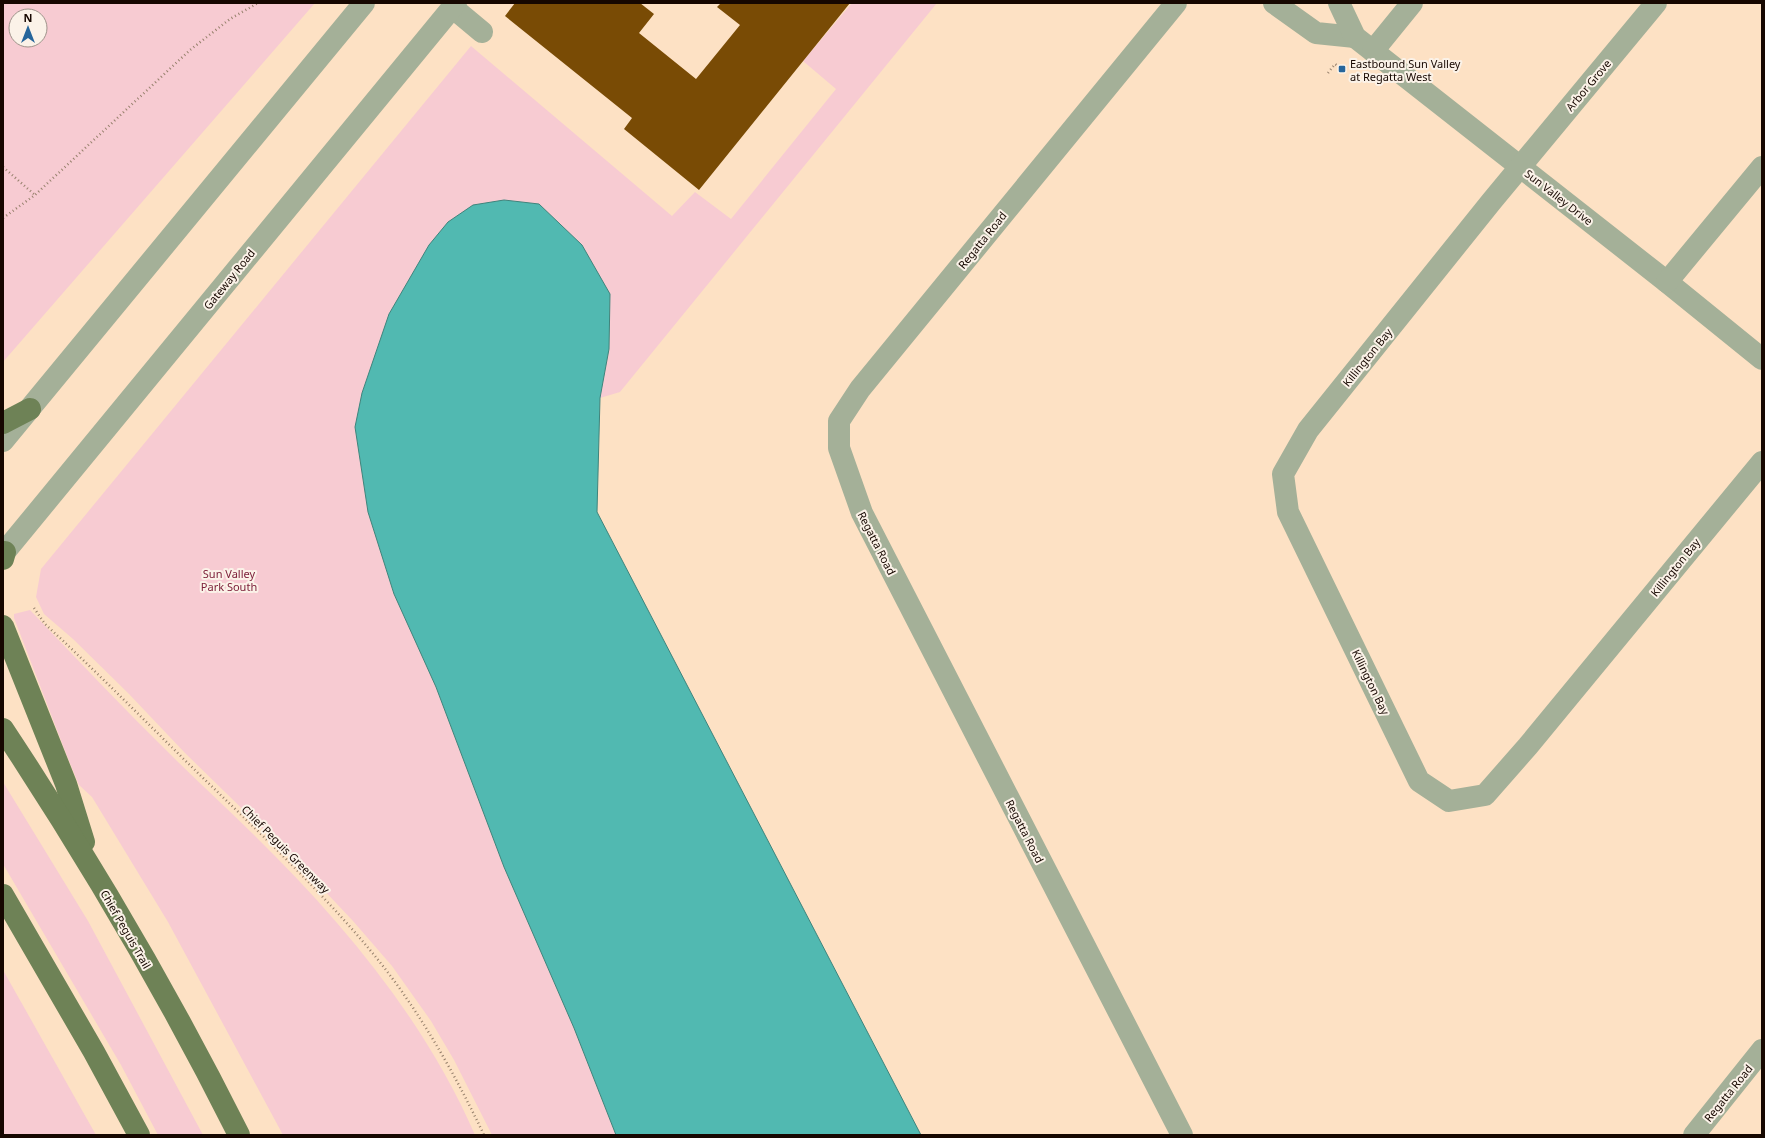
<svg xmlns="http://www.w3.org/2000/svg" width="1765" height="1138" font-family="'Noto Sans',sans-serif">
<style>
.green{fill:#f7cbd2;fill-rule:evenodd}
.water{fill:#51b9b1;stroke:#3f847c}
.building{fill:#794b05}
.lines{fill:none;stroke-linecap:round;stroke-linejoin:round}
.path{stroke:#96806c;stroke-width:2.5;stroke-dasharray:1 3;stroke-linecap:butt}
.minor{stroke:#a4b098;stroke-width:22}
.major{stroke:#6e8256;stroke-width:22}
.poi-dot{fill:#26659b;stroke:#fbf2e8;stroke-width:1.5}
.labels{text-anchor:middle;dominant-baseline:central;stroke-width:4;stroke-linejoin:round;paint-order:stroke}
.poi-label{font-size:11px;fill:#160700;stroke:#fbf2e8;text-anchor:start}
.street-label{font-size:11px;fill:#160700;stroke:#fbf2e8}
.park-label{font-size:11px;fill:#7d203a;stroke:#fbf2e8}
</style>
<rect width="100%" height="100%" fill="#fde1c4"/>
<!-- green -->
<g class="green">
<path d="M3 3H315L3 362ZM16 16H40V40H16Z"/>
<path d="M852 3H937L620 392 600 398 609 349 610 294 355 427 368 512 394 594 436 687 504 867 574 1028 616 1135H492L454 1060 431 1021 392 966 353 921 304 869 185 753 129 694 73 639 44 614 36 597 41 569 471 46 672 216 695 192 731 219 836 89 803 61Z"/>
<path d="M30 610C77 659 124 709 173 757 199 783 227 808 253 834 342 921 425 1020 475 1135H283L168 922 92 797 79 785 67 756 14 618V614Z"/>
<path d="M3 782 88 921 203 1135H158L121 1065 3 864Z"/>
<path d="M3 970 96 1135H3Z"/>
</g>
<!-- water -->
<path class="water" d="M504 200 539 204 582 245 610 294 609 349 600 398 597 512 921 1135H616L574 1028 504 867 436 687 394 594 368 512 355 427 362 393 389 314 429 245 448 222 473 205Z"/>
<!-- building -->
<path class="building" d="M515 3H640L654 14 639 33 696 79 740 25 717 7 721 3H850L699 190 624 129 632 118 505 16Z"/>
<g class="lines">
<!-- path -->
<g class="path">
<path d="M1328 73 1335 64 1342 69"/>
<path d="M3 167 35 195"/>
<path d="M3 218 35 195 190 50 230 19 258 3"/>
<path d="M34 608 45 624C98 673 149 725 201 776 259 832 318 888 370 950 416 1005 453 1070 484 1135"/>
</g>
<!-- minor -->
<g class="minor">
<path d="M1176 3 860 389 839 421V448L862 513 1182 1135"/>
<path d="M1274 3 1316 33 1355 37"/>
<path d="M1339 3 1355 37 1667 282 1762 359"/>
<path d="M1656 3 1491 202 1308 430 1283 474 1288 512 1419 781 1449 801 1485 795 1528 746 1762 462"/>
<path d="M452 7 482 32"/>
<path d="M1373 51 1412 3"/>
<path d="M1667 282 1762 167"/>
<path d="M3 441 364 3"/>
<path d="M3 554 456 3"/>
<path d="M1694 1135 1762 1050"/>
</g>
<!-- major -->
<g class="major">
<path d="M3 423 30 409"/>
<path d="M3 559 5 552"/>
<path d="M3 626 66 784 84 842"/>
<path d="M3 729C89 859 169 995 239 1135"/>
<path d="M3 895 94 1052 139 1135"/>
</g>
</g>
<!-- markers -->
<rect class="poi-dot" x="1338" y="65" width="8" height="8" rx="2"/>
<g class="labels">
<!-- poi labels -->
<g class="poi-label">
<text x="1350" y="63">Eastbound Sun Valley<tspan x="1350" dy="13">at Regatta West</tspan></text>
</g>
<!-- street labels -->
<g class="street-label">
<text transform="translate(1588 85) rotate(-50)">Arbor Grove</text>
<text transform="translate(1559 197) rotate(38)">Sun Valley Drive</text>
<text transform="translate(982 240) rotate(-51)">Regatta Road</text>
<text transform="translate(229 279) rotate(-51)">Gateway Road</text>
<text transform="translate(1367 357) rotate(-51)">Killington Bay</text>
<text transform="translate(877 543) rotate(63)">Regatta Road</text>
<text transform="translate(1675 567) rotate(-51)">Killington Bay</text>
<text transform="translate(1371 682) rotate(64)">Killington Bay</text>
<text transform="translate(1025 831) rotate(63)">Regatta Road</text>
<text transform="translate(286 849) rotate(45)">Chief Peguis Greenway</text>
<text transform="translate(126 929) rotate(60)">Chief Peguis Trail</text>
<text transform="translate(1728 1093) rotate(-51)">Regatta Road</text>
</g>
<!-- park labels -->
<g class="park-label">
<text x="229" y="573">Sun Valley<tspan x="229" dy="13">Park South</tspan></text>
</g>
</g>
<!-- border -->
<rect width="1765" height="1138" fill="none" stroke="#160700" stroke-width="8"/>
<!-- north arrow -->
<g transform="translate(28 28)"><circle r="19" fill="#fbf2e8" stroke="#9f948b"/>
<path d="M0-3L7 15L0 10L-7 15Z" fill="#26659b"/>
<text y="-6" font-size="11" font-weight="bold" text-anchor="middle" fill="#160700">N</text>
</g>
</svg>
